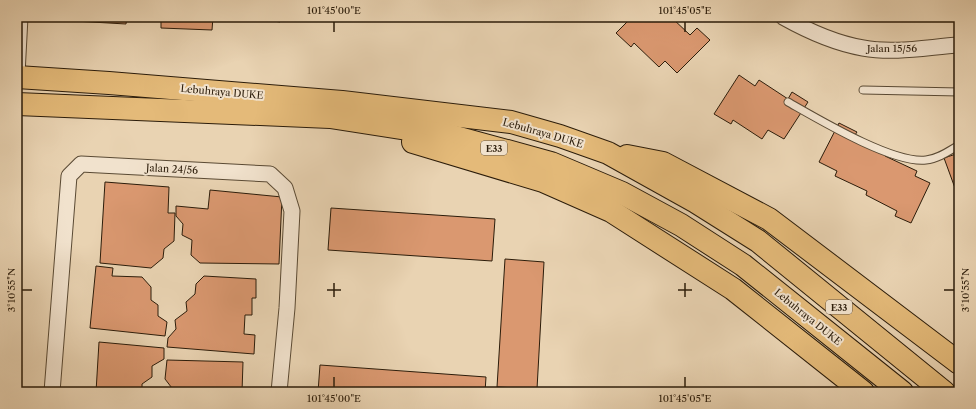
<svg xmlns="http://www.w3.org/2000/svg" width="976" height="409" font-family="'Libre Caslon Text',serif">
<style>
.building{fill:#da9870;stroke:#2b1c0a}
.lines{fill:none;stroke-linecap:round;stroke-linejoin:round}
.lane-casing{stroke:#5a4a34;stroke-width:9}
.street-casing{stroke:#5a4a34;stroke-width:17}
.highway-casing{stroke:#2b1c0a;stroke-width:24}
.lane{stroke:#f1e2cd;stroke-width:7}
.street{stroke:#f1e2cd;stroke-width:15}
.highway{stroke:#e4ba79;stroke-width:22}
.ticks{fill:none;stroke:#2b1c0a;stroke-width:1.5}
.labels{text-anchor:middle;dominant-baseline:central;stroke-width:4;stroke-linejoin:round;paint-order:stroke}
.shield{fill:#f1e2cd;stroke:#665744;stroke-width:1}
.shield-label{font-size:9px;font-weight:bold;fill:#2b1c0a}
.street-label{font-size:10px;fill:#2b1c0a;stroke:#f1e2cd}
.neatline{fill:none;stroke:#2b1c0a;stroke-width:1.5}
.ticks-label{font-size:10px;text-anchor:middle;fill:#2b1c0a}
</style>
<rect width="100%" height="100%" fill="#e9d3b2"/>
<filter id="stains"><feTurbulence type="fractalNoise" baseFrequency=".005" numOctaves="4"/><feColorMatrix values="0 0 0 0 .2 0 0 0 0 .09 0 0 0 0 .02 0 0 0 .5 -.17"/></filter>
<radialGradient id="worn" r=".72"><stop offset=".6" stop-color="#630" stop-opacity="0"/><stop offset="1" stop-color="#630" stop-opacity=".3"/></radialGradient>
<!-- building -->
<g class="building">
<path d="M74 17H127L126 24 74 21Z"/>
<path d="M161 17H213L212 30 161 28Z"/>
<path d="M260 17H280V22L260 19Z"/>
<path d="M632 17H671L690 35 697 28 710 40 677 73 665 61 659 67 634 43 631 47 616 33Z"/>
<path d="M739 75 755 86 759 80 788 99 792 92 808 102 784 139 768 130 762 139 733 120 731 124 714 114Z"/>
<path d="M839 123 857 132 855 135 887 151 885 156 917 171 915 176 930 183 911 223 895 216 897 211 866 195 867 191 835 176 837 171 819 162Z"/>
<path d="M959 153V199L944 158Z"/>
<path d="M105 182 169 187 168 213H175L174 241 164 249 163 258 151 268 100 263Z"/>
<path d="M210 190 282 197 279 264 200 263 191 255 192 240 182 235 183 224 176 216V206L208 209Z"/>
<path d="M331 208 495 219 492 261 328 250Z"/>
<path d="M505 259 544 262 537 389 497 387Z"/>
<path d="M96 266 113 268 112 276 142 277 151 287V300L158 305V316L167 322 165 336 90 328Z"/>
<path d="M204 276 256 279V298H252V315H245L244 334 255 335 254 354 167 347 168 338 176 329 175 320 187 311 186 302 195 294 196 284Z"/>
<path d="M99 342 164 348V359L152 366V377L142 384V392H96Z"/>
<path d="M167 360 243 362 242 392H175L165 379Z"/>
<path d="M320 365 486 377 485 392H318Z"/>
</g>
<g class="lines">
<defs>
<g id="lane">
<path d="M863 90 959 92"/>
<path d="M788 102C818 119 893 164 926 160 938 159 949 151 959 145"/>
</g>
<g id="street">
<path d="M783 17C808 31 834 43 863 48 894 54 928 47 959 45"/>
<path d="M17 74 20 17"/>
<path d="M52 392 69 176 81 164 270 174 285 188 292 211 287 308 279 392"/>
</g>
<g id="highway">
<path d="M17 77 109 83 342 102 511 122 560 136 608 153 696 202 758 241 944 392"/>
<path d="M17 104 330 117 452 136 551 163 622 193 681 225 743 265 902 392"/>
<path d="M413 142 543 181 611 211 733 289 863 392"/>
<path d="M627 156 663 163 769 219 959 363"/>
</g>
</defs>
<!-- lane casing -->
<use href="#lane" class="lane-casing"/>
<!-- street casing -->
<use href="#street" class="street-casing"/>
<!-- highway casing -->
<use href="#highway" class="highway-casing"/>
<!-- lane -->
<use href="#lane" class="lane"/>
<!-- street -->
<use href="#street" class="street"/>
<!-- highway -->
<use href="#highway" class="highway"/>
</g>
<!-- ticks -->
<path class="ticks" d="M334 22V32M685 22V32M334 283V297M685 283V297M22 290H32M327 290H341M678 290H692M944 290H954M334 377V387M685 377V387"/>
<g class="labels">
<!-- shield labels -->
<g class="shield">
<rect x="481" y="141" width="26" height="14" rx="3"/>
<rect x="826" y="300" width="26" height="14" rx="3"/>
</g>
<g class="shield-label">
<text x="494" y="148">E33</text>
<text x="839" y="307">E33</text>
</g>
<!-- street labels -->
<g class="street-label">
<text x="892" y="48">Jalan 15/56</text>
<text transform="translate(222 92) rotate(5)">Lebuhraya DUKE</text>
<text transform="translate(543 133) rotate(16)">Lebuhraya DUKE</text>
<text transform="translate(172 169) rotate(3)">Jalan 24/56</text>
<text transform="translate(808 317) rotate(39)">Lebuhraya DUKE</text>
</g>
</g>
<!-- margin -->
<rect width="976" height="409" fill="none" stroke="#e9d3b2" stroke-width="44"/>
<rect x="22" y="22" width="932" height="365" class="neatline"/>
<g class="ticks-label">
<text x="334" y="14">101°45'00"E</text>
<text x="685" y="14">101°45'05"E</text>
<text transform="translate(11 290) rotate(-90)" y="4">3°10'55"N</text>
<text transform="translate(965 290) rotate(-90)" y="4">3°10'55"N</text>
<text x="334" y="402">101°45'00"E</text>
<text x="685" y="402">101°45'05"E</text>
</g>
<rect width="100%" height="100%" filter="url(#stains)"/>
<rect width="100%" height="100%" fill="url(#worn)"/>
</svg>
